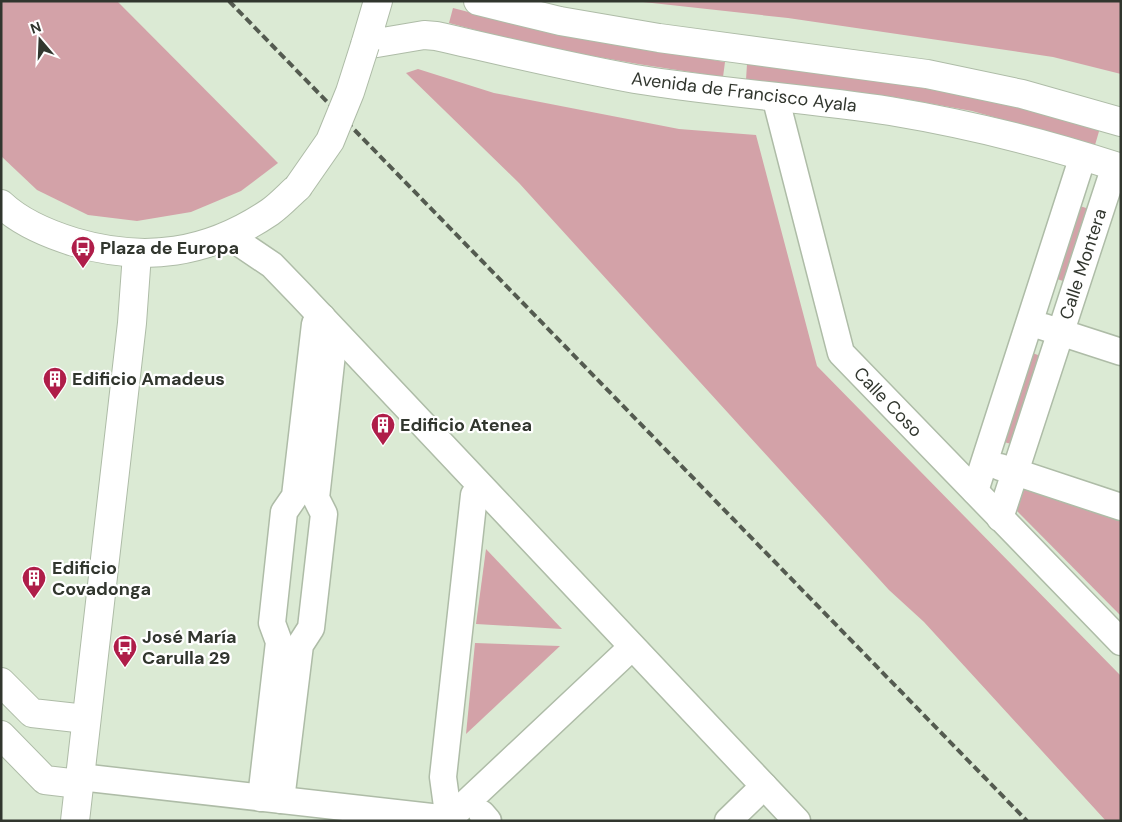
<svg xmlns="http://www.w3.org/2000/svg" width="1122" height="822" font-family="'DM Sans',sans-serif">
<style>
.green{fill:#d3a2a8}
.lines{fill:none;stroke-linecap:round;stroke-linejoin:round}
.street-casing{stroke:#aebca7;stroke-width:29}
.secondary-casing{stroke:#aebca7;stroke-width:30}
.primary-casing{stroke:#aebca7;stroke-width:30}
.street{stroke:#fff;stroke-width:26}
.secondary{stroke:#fff;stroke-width:28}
.primary{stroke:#fff;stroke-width:28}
.rail{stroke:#545b50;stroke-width:4;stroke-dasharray:8 4;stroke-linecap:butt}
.primary-bridge-casing{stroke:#aebca7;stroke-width:30;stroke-linecap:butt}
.primary-bridge{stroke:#fff;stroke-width:28}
.labels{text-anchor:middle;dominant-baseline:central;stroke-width:4.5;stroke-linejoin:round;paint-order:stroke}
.street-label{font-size:18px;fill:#31362e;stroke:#fff}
.poi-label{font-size:18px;font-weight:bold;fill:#31362e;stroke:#fff;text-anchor:start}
</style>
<rect width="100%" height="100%" fill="#dbead4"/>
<!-- green -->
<g class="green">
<path d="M1 1H117L278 163 241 191 191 212 137 221 88 215 37 190 1 156Z"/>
<path d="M634 1H1121V74L1053 57 788 18Z"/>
<path d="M453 8 538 30 725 62 723 77 638 64 536 46 449 23Z"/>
<path d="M747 64C868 76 983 96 1100 128L1095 145 972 111 894 97 746 80Z"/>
<path d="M418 69 494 93 679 129 756 135 817 366 1121 676V821H1106L924 622 889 590 519 183 406 73Z"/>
<path d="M1077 205 1092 210 1069 283 1054 278Z"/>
<path d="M1029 352 1044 357 1015 445 1000 441Z"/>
<path d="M1021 488 1121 521V616L1013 507Z"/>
<path d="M486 549 562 629 476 624Z"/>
<path d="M475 643 560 646 466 734Z"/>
</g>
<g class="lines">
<defs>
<g id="street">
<path d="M775 96 841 353 1121 642"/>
<path d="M229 236 272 265 301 295 797 821"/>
<path d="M1044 327 1121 352"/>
<path d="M1000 467 1121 507"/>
<path d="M975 491 1083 156"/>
<path d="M1000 518 1115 166"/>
<path d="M80 777 449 819"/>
<path d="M261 798 279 642 272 623 284 512 295 496 315 324 322 317"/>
<path d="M281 800 300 645 311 628 324 514 316 498 333 345 341 338"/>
<path d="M482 814 488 821"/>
<path d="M449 819 632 647"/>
<path d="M449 821 443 777 474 495 482 488"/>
<path d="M728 821 764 786"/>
</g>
<g id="secondary">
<path d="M1 682 32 713 86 719"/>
<path d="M1 735 45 780 79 784"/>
</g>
<g id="primary">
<path d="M378 1 365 45 424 35 436 36C502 51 568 67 635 79 720 93 805 98 890 111 968 124 1045 143 1121 168"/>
<path d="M478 1 560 21 659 38 927 74 1022 94 1121 122"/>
<path d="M1 204C21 223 48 234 74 242 145 263 208 254 270 212 280 205 289 195 298 187"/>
<path d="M75 821 132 323 137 254"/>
</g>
</defs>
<!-- street casing -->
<use href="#street" class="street-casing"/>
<!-- secondary casing -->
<use href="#secondary" class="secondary-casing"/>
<!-- primary casing -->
<use href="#primary" class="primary-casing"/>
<!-- street -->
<use href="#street" class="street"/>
<!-- secondary -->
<use href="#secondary" class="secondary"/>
<!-- primary -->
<use href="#primary" class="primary"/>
<!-- rail -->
<path class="rail" d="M229 1 1027 821"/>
<defs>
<path id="primary-bridge" d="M298 187 330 141 350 92 365 45"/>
</defs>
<!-- primary-bridge casing -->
<use href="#primary-bridge" class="primary-bridge-casing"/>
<!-- primary-bridge -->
<use href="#primary-bridge" class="primary-bridge"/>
</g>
<!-- icons -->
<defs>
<symbol id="bus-pin" viewBox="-11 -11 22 30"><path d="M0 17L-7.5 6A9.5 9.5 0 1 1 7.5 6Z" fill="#af1d49" stroke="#fff"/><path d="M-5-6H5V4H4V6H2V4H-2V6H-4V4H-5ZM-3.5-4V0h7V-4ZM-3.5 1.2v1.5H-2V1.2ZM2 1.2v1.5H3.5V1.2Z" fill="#fff"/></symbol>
<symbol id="building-pin" viewBox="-11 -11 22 30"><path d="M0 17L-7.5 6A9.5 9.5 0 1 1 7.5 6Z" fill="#af1d49" stroke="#fff"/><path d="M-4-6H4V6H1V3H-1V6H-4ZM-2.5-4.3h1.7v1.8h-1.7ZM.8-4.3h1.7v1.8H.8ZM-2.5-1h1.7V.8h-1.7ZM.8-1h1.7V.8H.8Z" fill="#fff"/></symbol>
</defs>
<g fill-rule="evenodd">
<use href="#bus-pin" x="69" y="234" width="28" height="38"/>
<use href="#building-pin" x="41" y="365" width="28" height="38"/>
<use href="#building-pin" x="369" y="411" width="28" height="38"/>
<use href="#building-pin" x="20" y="564" width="28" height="38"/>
<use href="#bus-pin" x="111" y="633" width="28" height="38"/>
</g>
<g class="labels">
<!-- street labels -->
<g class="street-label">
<text transform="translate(744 92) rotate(7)">Avenida de Francisco Ayala</text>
<text transform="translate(1083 264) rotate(-72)">Calle Montera</text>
<text transform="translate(888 402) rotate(46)">Calle Coso</text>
</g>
<!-- poi labels -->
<g class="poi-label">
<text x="100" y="248">Plaza de Europa</text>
<text x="72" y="379">Edificio Amadeus</text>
<text x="400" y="425">Edificio Atenea</text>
<text x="52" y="568">Edificio<tspan x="52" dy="21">Covadonga</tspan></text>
<text x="142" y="637">José María<tspan x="142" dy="21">Carulla 29</tspan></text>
</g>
</g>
<!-- border -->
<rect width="1122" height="822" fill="none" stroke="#31362e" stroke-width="5"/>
<!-- north arrow -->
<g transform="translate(40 40) rotate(341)" stroke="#ffffff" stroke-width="4" paint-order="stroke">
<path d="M0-4L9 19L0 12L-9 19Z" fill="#31362e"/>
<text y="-8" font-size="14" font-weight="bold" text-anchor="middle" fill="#31362e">N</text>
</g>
</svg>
